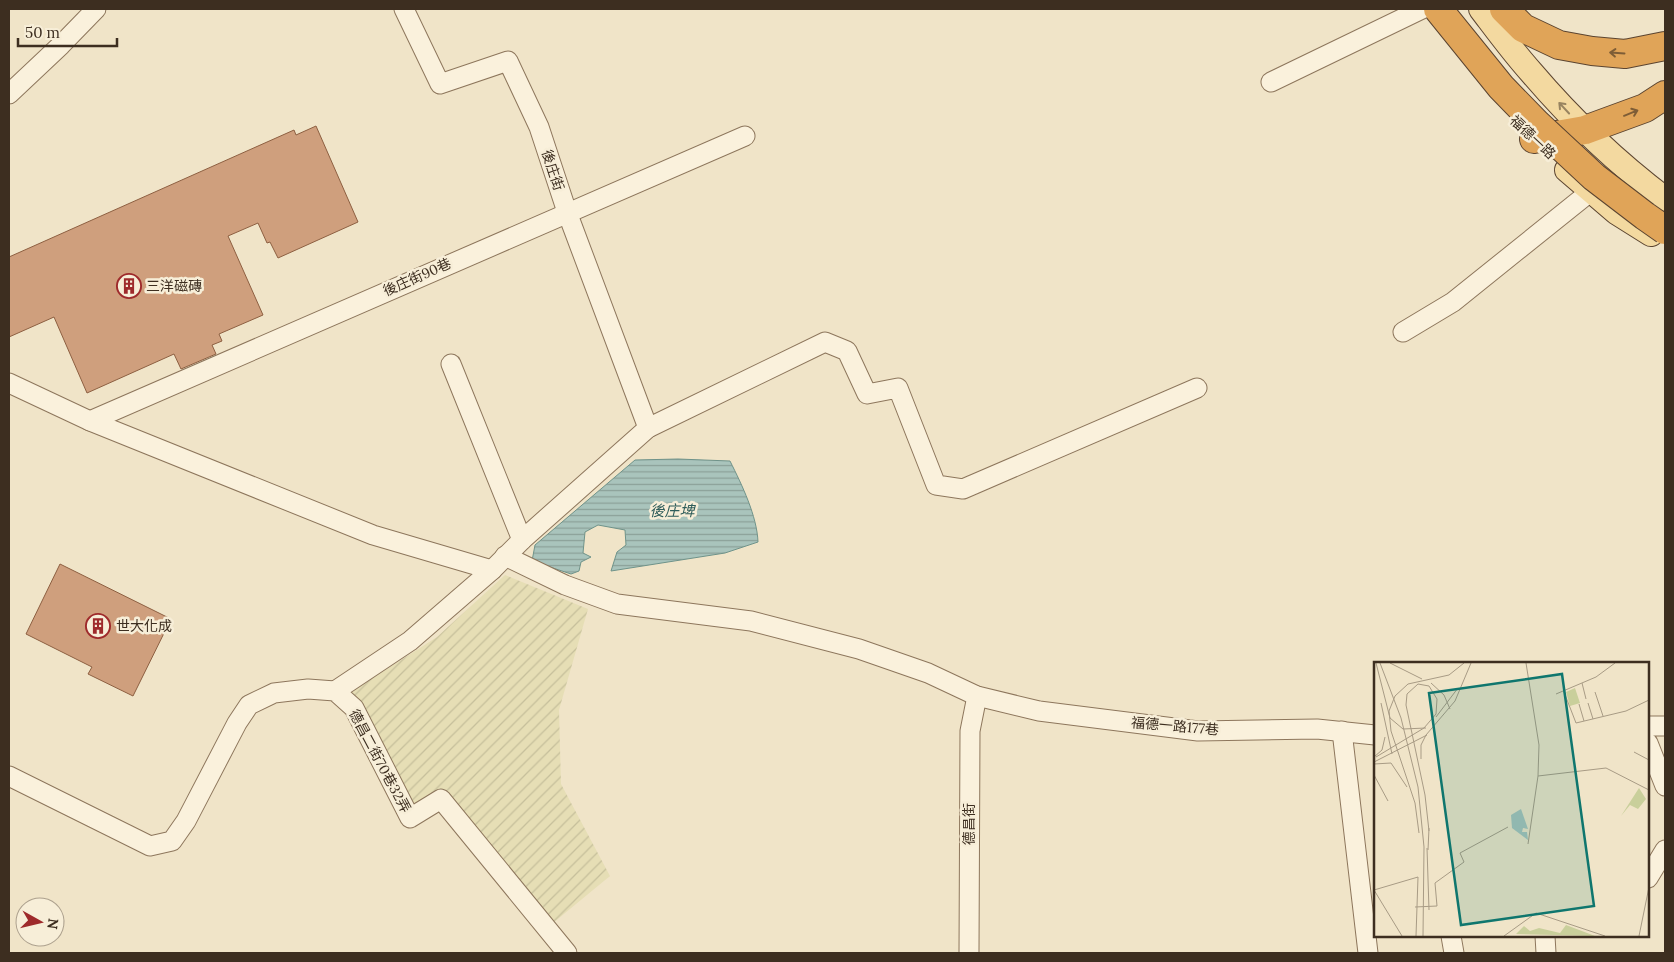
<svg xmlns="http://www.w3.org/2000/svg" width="1674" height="962" font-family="Lora,'Noto Sans TC',serif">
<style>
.farmland{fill:url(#farmland-furrows)}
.water{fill:url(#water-rules);stroke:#6f938a}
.building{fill:#cf9f7d;stroke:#8d5f41}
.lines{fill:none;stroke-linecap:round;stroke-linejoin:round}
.minor-casing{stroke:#8d765c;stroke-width:21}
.major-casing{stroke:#5b4430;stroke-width:26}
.highway-casing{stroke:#5b4430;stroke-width:30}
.minor{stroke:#faf1dc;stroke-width:19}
.major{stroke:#f3d9a0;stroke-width:24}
.highway{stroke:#e0a458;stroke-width:28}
.highway-bridge-casing{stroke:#5b4430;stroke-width:30;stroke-linecap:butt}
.highway-bridge{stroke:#e0a458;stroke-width:28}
.oneway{stroke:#7e5d36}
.oneway2{stroke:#988460}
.labels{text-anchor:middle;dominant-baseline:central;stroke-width:5;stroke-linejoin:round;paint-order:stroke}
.street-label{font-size:14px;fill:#3d2e20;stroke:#f7eed8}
.poi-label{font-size:14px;fill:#3d2e20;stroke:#f7eed8;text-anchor:start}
.water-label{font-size:15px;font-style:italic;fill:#2f5d5a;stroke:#f7eed8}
.inset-road{fill:none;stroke:#a89b85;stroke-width:1}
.view{fill:#0f766e;fill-opacity:0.15;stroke:#0f766e;stroke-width:2.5}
.inset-edge{fill:none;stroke:#3d2e20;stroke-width:2.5}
</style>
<defs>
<pattern id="farmland-furrows" width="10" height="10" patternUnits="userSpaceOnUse" patternTransform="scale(1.25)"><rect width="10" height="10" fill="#e6deb5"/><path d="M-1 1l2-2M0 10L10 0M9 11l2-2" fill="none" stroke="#c6bf9b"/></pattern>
<pattern id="water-rules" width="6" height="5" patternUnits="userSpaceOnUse" patternTransform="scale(1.25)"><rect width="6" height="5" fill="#a9c4bc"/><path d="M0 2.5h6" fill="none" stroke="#8ba098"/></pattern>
</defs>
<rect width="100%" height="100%" fill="#f0e4c8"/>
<!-- farmland -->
<path class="farmland" d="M505 575 588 609 559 710 561 784 610 876 553 923 447 791 414 808 351 692 437 637Z"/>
<!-- water -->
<path class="water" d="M678 459 730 461C742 485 757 516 758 542L725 553 611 571 617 552 626 545 625 530 598 525 585 532 583 553 591 557 581 562 579 571 571 574 532 561 535 545 635 460Z"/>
<!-- building -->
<g class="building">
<path d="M316 126 358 222 278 258 270 242 267 243 258 223 228 236 263 315 219 334 222 341 212 345 216 354 181 369 174 354 87 393 54 317 9 337V257L294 130 296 135Z"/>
<path d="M60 564 171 619 133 696 88 674 92 667 26 634Z"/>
</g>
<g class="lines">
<defs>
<g id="minor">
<path d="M404 9 440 84 508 61 539 127 567 212 648 428"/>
<path d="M1271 82 1422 9"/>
<path d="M9 94 61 45 96 9"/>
<path d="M1403 332 1453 302 1590 192"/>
<path d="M451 364 522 540"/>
<path d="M9 383 90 421 373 535 492 570"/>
<path d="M90 421 745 136"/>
<path d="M505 556 565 585 617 604 751 621 859 649 928 673 977 696 1039 711 1198 731 1317 729 1375 735"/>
<path d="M335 691 410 641 492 570 522 540 648 428 825 342 847 351 867 394 898 388 936 485 963 489 1197 388"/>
<path d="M1648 726H1665"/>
<path d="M1342 731 1368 953"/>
<path d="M1648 743 1665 786"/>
<path d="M9 776 150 846 172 841 186 821 237 723 249 705 274 693 308 689 335 691 354 708 410 818 441 799 567 953"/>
<path d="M1648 878 1665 850"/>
<path d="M1451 936 1454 953"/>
<path d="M1545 936 1546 953"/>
<path d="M969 953 970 731 977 696"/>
</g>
<g id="major">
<path d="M1481 9C1497 30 1513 52 1531 72 1571 119 1616 162 1665 199"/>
<path d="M1567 170 1616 212 1651 234"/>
</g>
<g id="highway">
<path d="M1504 9 1523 28 1559 45 1592 51 1625 54 1665 46"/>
<path d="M1534 139 1585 130 1645 108 1665 95"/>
</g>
</defs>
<!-- minor casing -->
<use href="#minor" class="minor-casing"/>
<!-- major casing -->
<use href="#major" class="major-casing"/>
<!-- highway casing -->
<use href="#highway" class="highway-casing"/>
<!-- minor -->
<use href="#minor" class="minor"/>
<!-- major -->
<use href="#major" class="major"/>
<!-- highway -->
<use href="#highway" class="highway"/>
<defs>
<path id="highway-bridge" d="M1438 9 1501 87 1536 123 1594 177 1645 216 1665 230"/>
</defs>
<!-- highway-bridge casing -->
<use href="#highway-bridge" class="highway-bridge-casing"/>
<!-- highway-bridge -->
<use href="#highway-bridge" class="highway-bridge"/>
</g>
<!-- one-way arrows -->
<defs><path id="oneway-shaft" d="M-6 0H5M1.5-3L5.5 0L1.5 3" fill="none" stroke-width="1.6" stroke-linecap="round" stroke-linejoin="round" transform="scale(1.25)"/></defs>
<g class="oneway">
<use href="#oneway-shaft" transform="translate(1617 53) rotate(-176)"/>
<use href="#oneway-shaft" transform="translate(1631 113) rotate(-22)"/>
</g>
<use class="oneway2" href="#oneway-shaft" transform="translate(1564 108) rotate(-133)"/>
<!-- icons -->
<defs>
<symbol id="building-ring" viewBox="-11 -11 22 22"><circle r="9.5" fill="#f7eed8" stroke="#9e2a2b" stroke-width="1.5"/><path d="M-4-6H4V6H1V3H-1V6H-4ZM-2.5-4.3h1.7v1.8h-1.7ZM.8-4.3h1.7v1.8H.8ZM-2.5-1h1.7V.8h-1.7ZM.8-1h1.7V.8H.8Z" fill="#9e2a2b"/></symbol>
</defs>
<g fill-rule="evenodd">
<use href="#building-ring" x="115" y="272" width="28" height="28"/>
<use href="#building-ring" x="84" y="612" width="28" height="28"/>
</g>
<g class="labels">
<!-- street labels -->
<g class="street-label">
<text transform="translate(1533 137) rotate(43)">福德一路</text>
<text transform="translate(553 170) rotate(72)">後庄街</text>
<text transform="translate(417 277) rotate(-24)">後庄街90巷</text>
<text transform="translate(1175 726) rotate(5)">福德一路177巷</text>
<text transform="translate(380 761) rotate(62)">德昌二街70巷32弄</text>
<text transform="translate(969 824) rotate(-90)">德昌街</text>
</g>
<!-- poi labels -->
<g class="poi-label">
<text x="146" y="286">三洋磁磚</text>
<text x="116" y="626">世大化成</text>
</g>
<!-- water labels -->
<g class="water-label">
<text x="672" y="510">後庄埤</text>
</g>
</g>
<!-- overview -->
<g transform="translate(1374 662)">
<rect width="275" height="275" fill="#f0e4c8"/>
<path d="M201 26 206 41 196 44 192 30Z" fill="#c9cf9b"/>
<path d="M192 263 221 274 142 272 150 264 156 269 165 266 186 271Z" fill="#c9cf9b"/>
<path d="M265 126 272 137 264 147 256 143 247 154Z" fill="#c9cf9b"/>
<path d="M147 147 154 167 149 166 148 170H153L154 178 138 166 137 153Z" fill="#a9c4bc"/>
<path class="inset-road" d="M2 1 16 56 29 67 52 66M6 1 27 56 44 125 50 185 49 274M16 1 48 17M152 1 165 83 164 114 154 182M57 21 70 33 76 47M208 21 212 37M190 30 202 61 252 49 275 38M221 30 229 54M182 32 222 15 241 1M7 41 18 92M214 41 219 57M205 42 210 59M62 55 84 26M50 66 62 52 63 37 55 24 44 22 33 32 32 43 51 133 55 169M260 90 275 98M0 95 8 88 11 75M2 95 50 66M47 97V83L52 73 81 39 97 1M0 100 53 73M0 102 17 101 33 125M0 113 14 139M164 114 232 106 275 128M45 171 41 141 17 69 15 49 21 34 34 22 75 13 90 1M53 186 55 248M54 188 55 166M0 228 44 215 42 274M0 228 28 274M41 245 63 244 61 221 90 200 86 191 134 165M130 274 162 251 231 274M265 274 275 225"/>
<path class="view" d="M188 12 220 244 87 263 55 31Z"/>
<rect width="275" height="275" class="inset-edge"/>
</g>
<!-- border -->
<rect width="1674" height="962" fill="none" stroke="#3d2e20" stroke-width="20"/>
<!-- north arrow -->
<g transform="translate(40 922) rotate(98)"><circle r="24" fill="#f7eed8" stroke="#ada18e"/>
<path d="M0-4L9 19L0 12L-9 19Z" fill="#9e2a2b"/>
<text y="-8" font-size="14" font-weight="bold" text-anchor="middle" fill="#3d2e20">N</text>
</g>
<!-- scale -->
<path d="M18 38v8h99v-8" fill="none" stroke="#3d2e20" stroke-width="2.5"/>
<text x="25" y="38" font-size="15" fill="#3d2e20" stroke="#f7eed8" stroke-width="4" paint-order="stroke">50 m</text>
</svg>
